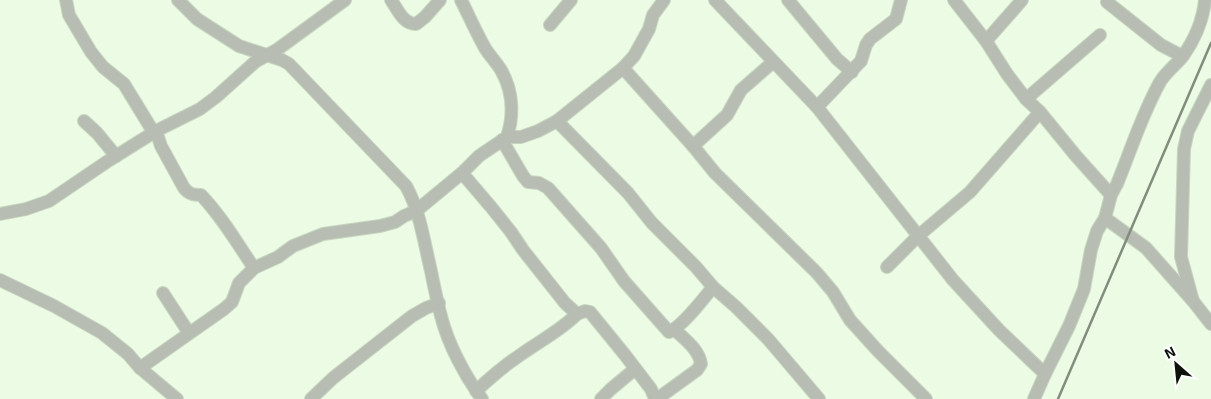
<svg xmlns="http://www.w3.org/2000/svg" width="1211" height="399" font-family="'Exo 2',sans-serif">
<style>
.lines{fill:none;stroke-linecap:round;stroke-linejoin:round}
.minor-casing{stroke:#c8d6c0;stroke-width:14}
.minor{stroke:#b7bdb3;stroke-width:12}
.rail{stroke:#838d7d;stroke-width:2.5}
</style>
<rect width="100%" height="100%" fill="#ecfbe3"/>
<g class="lines">
<defs>
<g id="minor">
<path d="M66 0 69 15 91 52 103 67 124 84 154 133"/>
<path d="M178 0 197 19 239 46 282 60 289 64 406 186C420 211 424 242 431 271 434 286 437 301 441 316 448 344 465 376 482 399"/>
<path d="M391 0C398 10 403 24 416 24L425 17 440 0"/>
<path d="M461 0C469 16 476 32 485 48 490 56 496 62 501 70 513 91 514 115 507 137"/>
<path d="M715 0 817 107 953 280 999 330 1045 374"/>
<path d="M788 0 837 59 852 72"/>
<path d="M954 0 986 41 1007 74 1026 99 1040 112 1076 156 1111 195"/>
<path d="M1107 2 1161 45 1182 56"/>
<path d="M550 25 571 0"/>
<path d="M986 41 1022 0"/>
<path d="M623 68 693 146 715 173 817 273 833 292 850 320 878 351 926 399"/>
<path d="M1026 99 1100 35"/>
<path d="M817 107 861 61 866 45 870 39 896 19 901 0"/>
<path d="M84 121 97 133 116 156"/>
<path d="M557 121 628 193 652 223 696 267 713 287 736 307 768 339 819 399"/>
<path d="M502 140 523 176 528 182 539 183 548 188 601 248 624 281 669 332C683 326 703 299 713 287"/>
<path d="M693 146 727 115 741 90 773 62"/>
<path d="M462 173 491 207 511 232 523 250 565 303 577 314 585 311 590 312 625 355 651 389 655 399"/>
<path d="M0 214 26 209 49 201 108 161 156 131"/>
<path d="M1105 218 1146 248 1193 301 1211 324"/>
<path d="M887 267 918 236 970 192 1040 112"/>
<path d="M254 268C237 243 222 217 201 195 193 195 189 194 184 188L161 146 156 131 200 109 216 97 255 62 278 49 345 0"/>
<path d="M0 280 54 306 102 333 128 354 140 368 177 399"/>
<path d="M163 293 189 333"/>
<path d="M1193 301 1181 257 1184 149 1188 131 1211 85"/>
<path d="M140 368 224 309 232 302 239 283 254 268 278 257 293 246 323 234 380 226 395 222 404 216 416 211 462 173 479 156 507 137H521L538 131 557 121 623 68 634 56 649 29 653 15 664 0"/>
<path d="M476 391C489 379 501 368 516 358 536 343 559 332 577 314"/>
<path d="M311 399 333 378 412 316 426 308 439 303"/>
<path d="M601 399 611 389 635 369"/>
<path d="M657 399 697 370 701 364C699 349 684 339 674 329"/>
<path d="M1034 399 1045 374 1069 326 1084 289 1091 250 1097 231 1105 218 1111 195 1117 184C1131 150 1142 114 1160 82 1166 72 1176 65 1183 56 1195 39 1203 21 1205 0"/>
</g>
</defs>
<!-- minor casing -->
<use href="#minor" class="minor-casing"/>
<!-- minor -->
<use href="#minor" class="minor"/>
<!-- rail -->
<path class="rail" d="M1058 399 1211 43"/>
</g>
<!-- north arrow -->
<g transform="translate(1176 364) rotate(333)" stroke="#ffffff" stroke-width="4" paint-order="stroke">
<path d="M0-4L9 19L0 12L-9 19Z" fill="#0d120a"/>
<text y="-8" font-size="14" font-weight="bold" text-anchor="middle" fill="#0d120a">N</text>
</g>
</svg>
